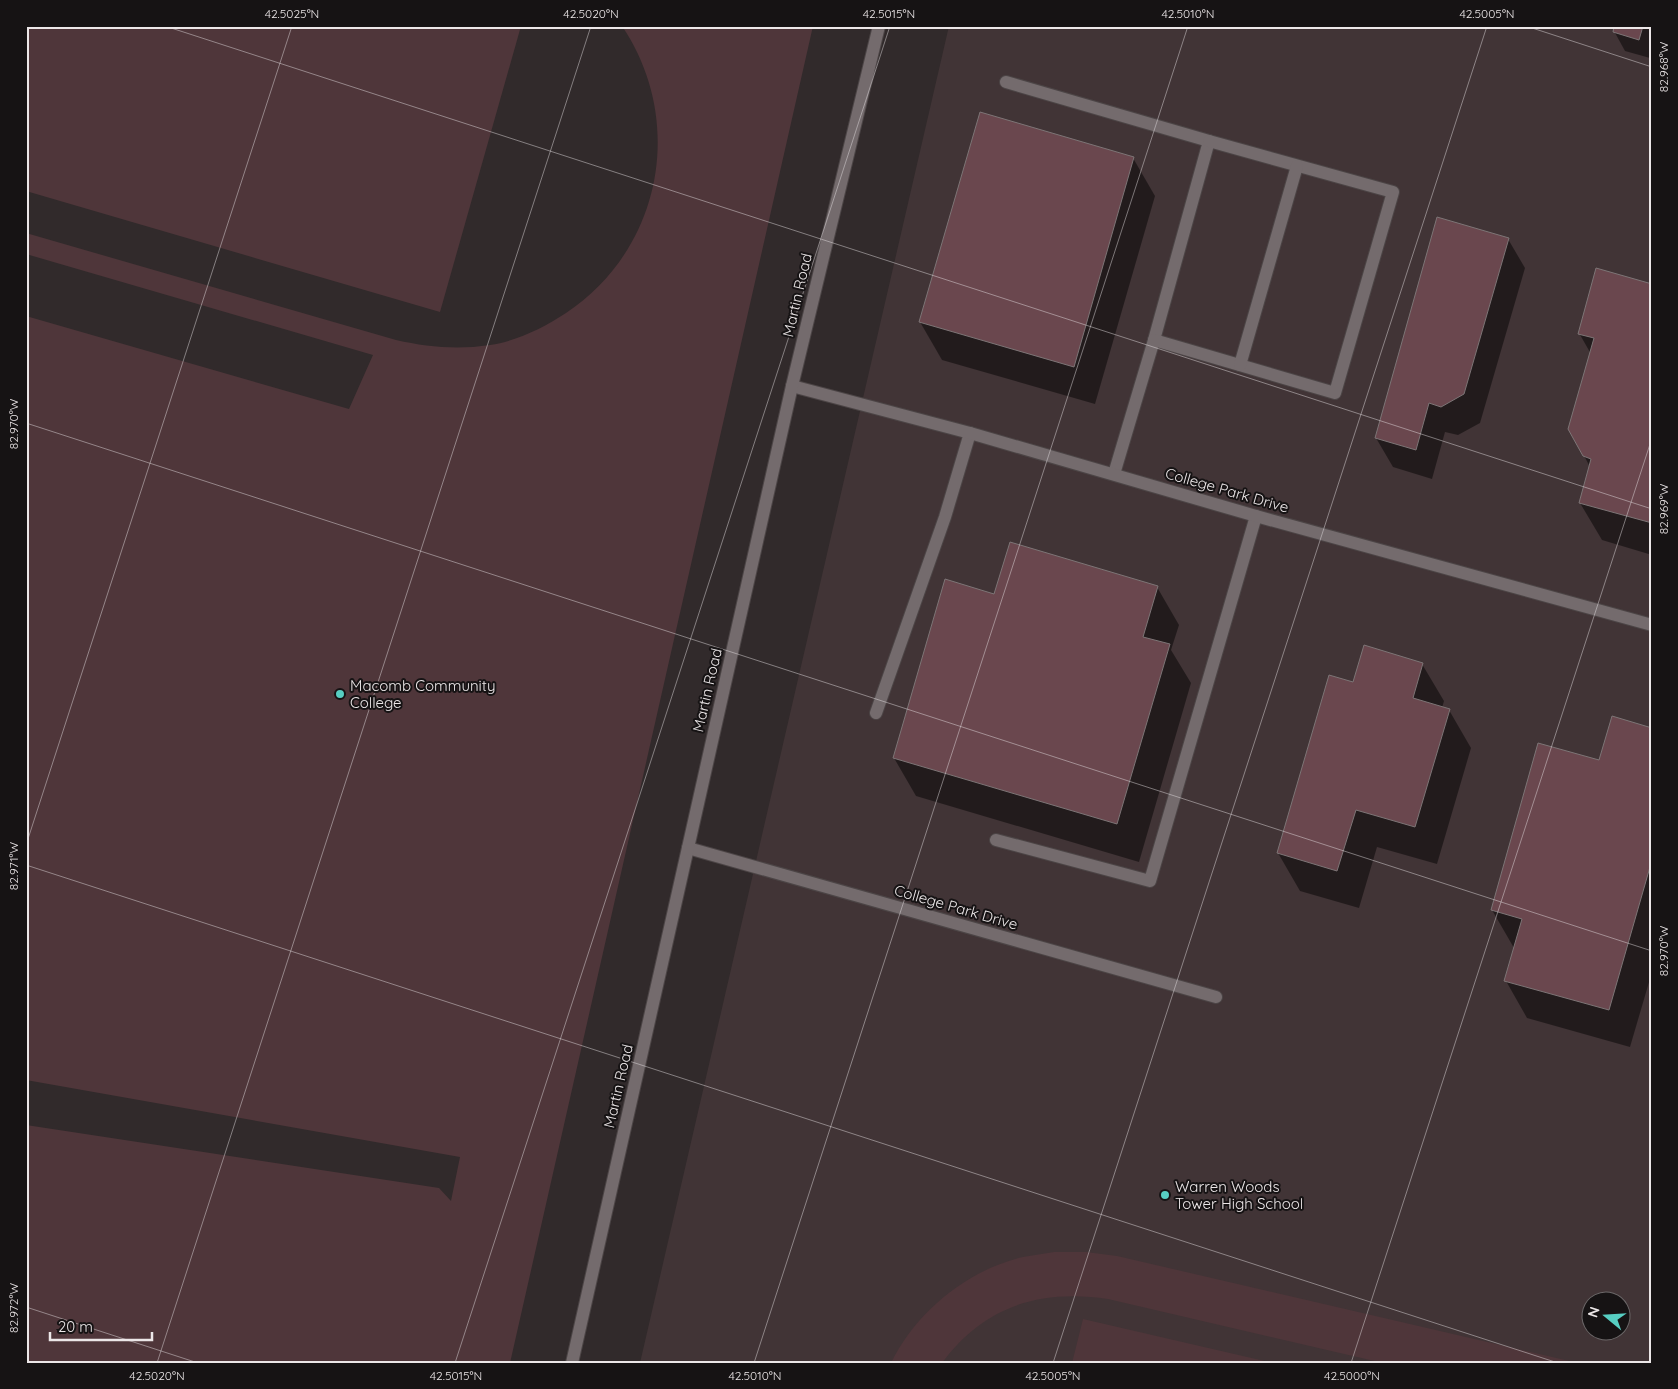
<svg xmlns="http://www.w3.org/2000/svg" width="1678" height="1389" font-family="Quicksand,sans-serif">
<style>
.built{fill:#413436;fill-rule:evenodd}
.green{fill:#4f363a}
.shadow{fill:#0007}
.building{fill:#6a474e;stroke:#7d7576}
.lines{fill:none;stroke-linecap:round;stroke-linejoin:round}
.service-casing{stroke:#4c4546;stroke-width:14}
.minor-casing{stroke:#4c4546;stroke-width:14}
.tertiary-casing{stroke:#4c4546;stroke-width:14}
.service{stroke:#746b6d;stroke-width:12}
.minor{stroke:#746b6d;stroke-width:12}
.tertiary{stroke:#746b6d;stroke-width:12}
.ticks{fill:none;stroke:#ece7e8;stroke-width:1;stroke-opacity:0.45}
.poi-dot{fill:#57cec2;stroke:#161314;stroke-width:2}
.labels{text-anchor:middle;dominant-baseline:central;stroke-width:4;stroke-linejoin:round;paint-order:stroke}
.street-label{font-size:15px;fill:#ece7e8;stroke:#161314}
.poi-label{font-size:15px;fill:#ece7e8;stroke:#161314;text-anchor:start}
.neatline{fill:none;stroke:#ece7e8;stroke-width:2}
.ticks-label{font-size:12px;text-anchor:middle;fill:#ece7e8}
</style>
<rect width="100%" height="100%" fill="#312a2b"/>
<!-- built -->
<path class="built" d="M949 26H1652V1363H640ZM1590 1302H1620V1332H1590Z"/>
<!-- green -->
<g class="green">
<path d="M26 26H521L440 312 26 191Z"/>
<path d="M622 26H813L510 1363H26V1125L439 1188 451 1201 460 1157 26 1080V316L349 409 373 355 26 254V233L396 340C427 347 457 350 490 345 517 341 543 328 566 313 662 249 686 121 622 26Z"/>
<path d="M1054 1252H1086L1117 1256 1578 1363H1383L1108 1299C1040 1289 984 1306 942 1363H891C916 1312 967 1270 1023 1257 1033 1255 1044 1254 1054 1252Z"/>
<path d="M1083 1319 1273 1363H1072Z"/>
</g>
<!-- shadow -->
<g class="shadow">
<path d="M1616 26H1652V51L1650 58 1625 51 1614 31Z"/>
<path d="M1133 158 1155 196 1095 404 942 360 920 322Z"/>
<path d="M1508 239 1525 268 1480 423 1458 435 1445 432 1432 479 1393 467 1376 438Z"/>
<path d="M1652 285V555L1602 540 1580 503 1590 467 1570 429 1591 354 1579 333Z"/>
<path d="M946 581 995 596 1157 587 1179 625 1171 650 1191 683 1139 862 916 796 894 758Z"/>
<path d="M1422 664 1444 701 1442 708 1449 710 1471 748 1437 864 1377 847 1359 908 1300 891 1278 853 1354 683Z"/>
<path d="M1652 729V972L1630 1047 1527 1018 1506 981 1514 948 1492 910Z"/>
</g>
<!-- building -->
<g class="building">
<path d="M1614 26H1643L1639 40 1613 32Z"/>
<path d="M980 112 1134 157 1074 367 919 322Z"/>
<path d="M1437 217 1509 238 1464 394 1441 407 1429 403 1416 450 1375 438Z"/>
<path d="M1596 268 1652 284V523L1579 503 1591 459 1583 456 1568 429 1594 338 1578 334Z"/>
<path d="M1010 542 1158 586 1143 637 1170 644 1117 824 893 758 945 579 994 594Z"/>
<path d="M1364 645 1423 663 1413 698 1450 709 1415 827 1356 810 1337 871 1277 853 1329 675 1353 682Z"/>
<path d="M1612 716 1652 728V860L1609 1010 1504 981 1522 919 1491 910 1538 743 1599 760Z"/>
</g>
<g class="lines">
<defs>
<g id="service">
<path d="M1006 82 1209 141 1154 340 1114 474"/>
<path d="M1154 340 1335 393 1393 192 1209 141"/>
<path d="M1240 365 1297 166"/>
<path d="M876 713 945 517 970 433"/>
<path d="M996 840 1150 881 1256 516"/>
</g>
<g id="minor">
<path d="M792 386 970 433 1256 516 1652 625"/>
<path d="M688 848 1216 997"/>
</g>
<path id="tertiary" d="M572 1363 792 386 879 26"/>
</defs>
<!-- service casing -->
<use href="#service" class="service-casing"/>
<!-- minor casing -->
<use href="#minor" class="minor-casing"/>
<!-- tertiary casing -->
<use href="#tertiary" class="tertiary-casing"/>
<!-- service -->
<use href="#service" class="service"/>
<!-- minor -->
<use href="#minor" class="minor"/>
<!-- tertiary -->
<use href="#tertiary" class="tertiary"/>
</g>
<!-- ticks -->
<path class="ticks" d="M165 26 1652 509M1526 26 1652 67M26 423 1652 951M26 845 292 26M26 865 1558 1363M26 1307 198 1363M157 1363 591 26M455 1363 890 26M754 1363 1188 26M1053 1363 1487 26M1351 1363 1652 438M1650 1363 1652 1358"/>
<!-- markers -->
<g class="poi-dot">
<circle cx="340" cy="694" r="5"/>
<circle cx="1165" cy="1195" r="5"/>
</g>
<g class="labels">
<!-- street labels -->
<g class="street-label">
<text transform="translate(797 295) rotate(-77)">Martin Road</text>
<text transform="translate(1227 490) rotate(16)">College Park Drive</text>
<text transform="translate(707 690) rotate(-77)">Martin Road</text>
<text transform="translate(956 907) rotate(16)">College Park Drive</text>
<text transform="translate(618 1086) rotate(-77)">Martin Road</text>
</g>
<!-- poi labels -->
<g class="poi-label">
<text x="350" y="685">Macomb Community<tspan x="350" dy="17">College</tspan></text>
<text x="1175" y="1186">Warren Woods<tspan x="1175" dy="17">Tower High School</tspan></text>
</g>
</g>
<!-- border -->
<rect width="1678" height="1389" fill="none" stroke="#161314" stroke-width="55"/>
<!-- north arrow -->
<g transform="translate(1606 1316) rotate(288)"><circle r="24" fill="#161314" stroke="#6c6869"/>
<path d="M0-4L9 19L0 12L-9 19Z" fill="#57cec2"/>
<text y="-8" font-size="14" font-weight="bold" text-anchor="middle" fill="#ece7e8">N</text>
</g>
<!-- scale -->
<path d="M50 1332v8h102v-8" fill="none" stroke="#ece7e8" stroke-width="2.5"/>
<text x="58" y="1332" font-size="15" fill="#ece7e8" stroke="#161314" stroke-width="4" paint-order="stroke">20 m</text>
<rect x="28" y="28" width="1622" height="1334" class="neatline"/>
<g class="ticks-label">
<text x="292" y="18">42.5025°N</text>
<text x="591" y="18">42.5020°N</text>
<text x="889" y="18">42.5015°N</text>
<text x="1188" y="18">42.5010°N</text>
<text x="1487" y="18">42.5005°N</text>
<text transform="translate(1664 67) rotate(-90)" y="4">82.968°W</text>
<text transform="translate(14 424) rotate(-90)" y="4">82.970°W</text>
<text transform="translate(1664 509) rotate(-90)" y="4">82.969°W</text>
<text transform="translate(14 866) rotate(-90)" y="4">82.971°W</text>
<text transform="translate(1664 951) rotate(-90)" y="4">82.970°W</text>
<text transform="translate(14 1308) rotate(-90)" y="4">82.972°W</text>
<text x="157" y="1380">42.5020°N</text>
<text x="456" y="1380">42.5015°N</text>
<text x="755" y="1380">42.5010°N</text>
<text x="1053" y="1380">42.5005°N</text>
<text x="1352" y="1380">42.5000°N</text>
</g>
</svg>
